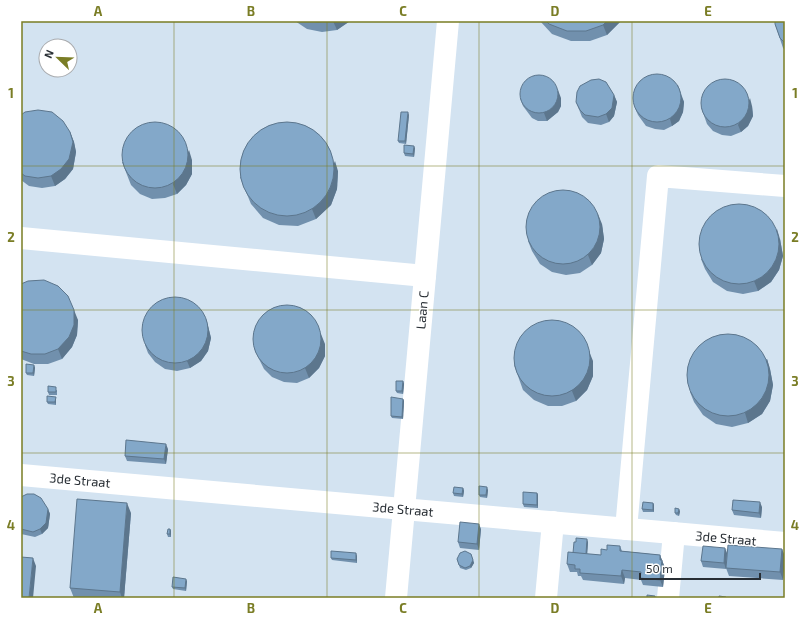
<svg xmlns="http://www.w3.org/2000/svg" width="806" height="619" font-family="'Exo 2',sans-serif">
<style>
.lines{fill:none;stroke-linecap:round;stroke-linejoin:round}
.minor{stroke:#fff;stroke-width:22}
.wall{fill:#7190ad}
.shaded-wall{fill:#5c768d}
.building{fill:#83a8c9;stroke:#5c768d}
.grid{fill:none;stroke:#7a7d25;stroke-width:1;stroke-opacity:0.55}
.labels{text-anchor:middle;dominant-baseline:central;stroke-width:3;stroke-linejoin:round;paint-order:stroke}
.street-label{font-size:13px;fill:#282e34;stroke:#fff}
.neatline{fill:none;stroke:#7a7d25;stroke-width:1.5}
.grid-label{font-size:13px;text-anchor:middle;font-weight:bold;fill:#7a7d25}
</style>
<rect width="100%" height="100%" fill="#d3e3f1"/>
<g class="lines">
<!-- minor -->
<g class="minor">
<path d="M21 238 425 276"/>
<path d="M21 475 785 543"/>
<path d="M626 529 658 176 785 186"/>
<path d="M396 598 448 21"/>
<path d="M546 598 553 522"/>
<path d="M668 598 674 533"/>
</g>
</g>
<!-- wall -->
<g class="wall">
<path d="M195 21H213L211 22Z"/>
<path d="M295 21H350L337 30 322 32 307 29Z"/>
<path d="M540 21H621L607 35 590 41H571L552 34Z"/>
<path d="M785 21V50L783 48 775 24Z"/>
<path d="M678 85 684 102 683 112 679 121 672 126 664 130 655 129 646 126 638 115 635 108Z"/>
<path d="M614 95 617 102 614 116 609 122 601 125 588 123 582 117 576 102Z"/>
<path d="M520 98H561V106L558 112 547 121H538L532 118 523 106Z"/>
<path d="M752 106 753 116 748 126 741 132 731 136 722 135 713 131 707 124 701 107Z"/>
<path d="M21 115 70 132 74 142 76 152 73 169 65 179 55 186 42 188 29 186 21 180Z"/>
<path d="M409 115 406 144 399 143 398 141Z"/>
<path d="M415 148 414 157 405 156 404 153Z"/>
<path d="M192 160V174L186 185 177 194 165 198 152 199 140 194 131 185 122 162Z"/>
<path d="M338 171 337 189 331 205 316 219 298 226 279 225 263 218 251 204 240 177Z"/>
<path d="M602 224 604 239 601 253 592 265 580 273 566 275 552 272 540 264 532 251 528 241Z"/>
<path d="M780 239 783 256 779 270 771 282 758 291 743 294 727 291 713 282 705 269 701 259Z"/>
<path d="M21 284 78 320 77 335 72 347 62 359 48 364H34L21 359Z"/>
<path d="M206 319 208 326 211 338 208 351 201 361 190 368 177 371 165 369 155 362 148 353 145 345Z"/>
<path d="M325 344V356L319 368 309 378 297 383 284 382 272 377 264 369 258 357 254 348Z"/>
<path d="M767 359 770 369 773 385 770 401 762 414 748 423 732 427 716 424 703 415 694 402 690 392Z"/>
<path d="M593 361V376L587 390 576 401 562 406H548L534 400 523 390 514 365Z"/>
<path d="M34 365 35 368 34 376 27 375 26 373Z"/>
<path d="M403 381 404 384 403 394 397 393 396 391Z"/>
<path d="M57 390V395H49L48 392Z"/>
<path d="M56 399V405L48 404 47 402Z"/>
<path d="M403 399 404 401 403 419 392 418 391 416Z"/>
<path d="M168 449 166 464 127 461 125 456Z"/>
<path d="M463 488 464 491 463 497 454 496 453 493Z"/>
<path d="M488 490 487 498 480 497 479 495Z"/>
<path d="M537 493 538 495V508L524 507 523 504Z"/>
<path d="M21 497 48 509 50 514 48 528 42 534 35 537 21 534Z"/>
<path d="M653 503 654 505V512H643L642 509Z"/>
<path d="M762 507 761 518 734 515 732 510Z"/>
<path d="M680 511 679 516 676 515 675 513Z"/>
<path d="M131 513 124 598H74L70 588Z"/>
<path d="M170 529 171 531V537H168L167 534Z"/>
<path d="M481 529 479 550 460 548 458 542Z"/>
<path d="M588 542 587 554 601 555 607 550 620 546 622 551 660 555 665 568 663 587 643 585 641 580 625 578 624 584 583 580 581 576H578L577 572H570L567 564 573 553Z"/>
<path d="M782 549 785 557 783 580 729 576 726 568Z"/>
<path d="M727 553 726 569 703 567 701 561Z"/>
<path d="M471 554 474 563 471 568 466 570 460 568 457 559Z"/>
<path d="M357 556V563L332 560 331 558Z"/>
<path d="M187 581 186 591 173 589 172 587Z"/>
</g>
<!-- shaded-wall -->
<g class="shaded-wall">
<path d="M333 21H350L337 30Z"/>
<path d="M607 21H621L607 35 603 25Z"/>
<path d="M558 90 561 98V106L558 112 547 121 544 113Z"/>
<path d="M614 95 617 102 614 116 609 122 606 114Z"/>
<path d="M681 95 684 102 683 112 679 121 672 126 670 119Z"/>
<path d="M750 98 752 106 753 116 748 126 741 132 738 125Z"/>
<path d="M408 112 409 115 406 144 405 141Z"/>
<path d="M70 132 74 142 76 152 73 169 65 179 55 186 51 176Z"/>
<path d="M414 146 415 148 414 157 413 154Z"/>
<path d="M189 150 192 160V174L186 185 177 194 173 184Z"/>
<path d="M335 161 338 171 337 189 331 205 316 219 312 209Z"/>
<path d="M598 214 602 224 604 239 601 253 592 265 588 255Z"/>
<path d="M777 229 780 239 783 256 779 270 771 282 758 291 754 281Z"/>
<path d="M74 310 78 320 77 335 72 347 62 359 58 349Z"/>
<path d="M206 319 208 326 211 338 208 351 201 361 190 368 187 361Z"/>
<path d="M321 334 325 344V356L319 368 309 378 305 368Z"/>
<path d="M589 351 593 361V376L587 390 576 401 572 391Z"/>
<path d="M767 359 770 369 773 385 770 401 762 414 748 423 745 413Z"/>
<path d="M34 365 35 368 34 376 33 373Z"/>
<path d="M403 381 404 384 403 394 402 391Z"/>
<path d="M56 397V405L55 402Z"/>
<path d="M403 399 404 401 403 419 402 417Z"/>
<path d="M166 444 168 449 166 464 164 459Z"/>
<path d="M487 487 488 490 487 498 486 495Z"/>
<path d="M463 488 464 491 463 497 462 494Z"/>
<path d="M537 493 538 495V508L537 505Z"/>
<path d="M760 502 762 507 761 518 759 513Z"/>
<path d="M127 503 131 513 124 598H122L120 592Z"/>
<path d="M653 503 654 505V512L653 510Z"/>
<path d="M48 509 50 514 48 528 42 534 40 529Z"/>
<path d="M679 509 680 511 679 516 678 513Z"/>
<path d="M479 524 481 529 479 550 477 544Z"/>
<path d="M170 529 171 531V537L170 534Z"/>
<path d="M587 539 588 542 587 557 586 555Z"/>
<path d="M725 548 727 553 726 569 724 563Z"/>
<path d="M782 549 785 557 783 580 780 572Z"/>
<path d="M356 553 357 556V563L356 560Z"/>
<path d="M660 555 665 568 663 587 660 580Z"/>
<path d="M33 558 36 566 33 598H29Z"/>
<path d="M473 560 474 563 471 568 470 566Z"/>
<path d="M622 570 625 578 624 584 621 576Z"/>
<path d="M186 579 187 581 186 591 185 588Z"/>
</g>
<!-- building -->
<g class="building">
<path d="M311 21H326L318 22Z"/>
<path d="M546 21H607L603 25 586 31H567L549 24Z"/>
<path d="M775 21H785V43L780 38 775 24Z"/>
<circle cx="657" cy="98" r="24"/>
<circle cx="539" cy="94" r="19"/>
<circle cx="725" cy="103" r="24"/>
<path d="M599 79 606 82 614 95 612 108 606 114 598 117 585 115 580 110 576 102 577 92 580 86 591 80Z"/>
<path d="M38 110 52 112 63 121 70 132 73 142 69 159 61 169 51 176 38 178 25 176 21 173V115L25 112Z"/>
<path d="M401 112H408L405 141H398Z"/>
<circle cx="155" cy="155" r="33"/>
<circle cx="287" cy="169" r="47"/>
<path d="M404 145 414 146 413 154 404 153Z"/>
<circle cx="563" cy="227" r="37"/>
<circle cx="739" cy="244" r="40"/>
<path d="M44 280 58 286 68 296 74 310V325L69 337 58 349 45 354H31L21 351V284L28 281Z"/>
<circle cx="175" cy="330" r="33"/>
<circle cx="287" cy="339" r="34"/>
<circle cx="552" cy="358" r="38"/>
<circle cx="728" cy="375" r="41"/>
<path d="M26 364 34 365 33 373H26Z"/>
<path d="M396 381H403L402 391H396Z"/>
<path d="M48 386 56 387V392H48Z"/>
<path d="M47 396 56 397 55 402H47Z"/>
<path d="M391 397 403 399 402 417 391 416Z"/>
<path d="M126 440 166 444 164 459 125 456Z"/>
<path d="M479 486 487 487 486 495H479Z"/>
<path d="M454 487 463 488 462 494 453 493Z"/>
<path d="M523 492 537 493V505L523 504Z"/>
<path d="M27 494H34L41 498 48 509 46 523 40 529 33 532 21 529V497Z"/>
<path d="M77 499 127 503 120 592 70 588Z"/>
<path d="M733 500 760 502 759 513 732 510Z"/>
<path d="M643 502 653 503V510L642 509Z"/>
<path d="M675 508 679 509 678 513H675Z"/>
<path d="M460 522 479 524 477 544 458 542Z"/>
<path d="M168 529H170V534H167Z"/>
<path d="M576 538 587 539 586 554 573 553 574 542H576Z"/>
<path d="M607 545 620 546V551L660 555V560H662L660 580 640 578 641 572 622 570 621 576 580 573V569H575V565L567 564 568 552 601 555V549L607 550Z"/>
<path d="M728 545 782 549 780 572 726 568Z"/>
<path d="M703 546 725 548 724 563 701 561Z"/>
<path d="M331 551 356 553V560L331 558Z"/>
<path d="M465 551 471 554 473 560 470 566 465 568 459 565 457 559 460 553Z"/>
<path d="M21 557 33 558 29 598H21Z"/>
<path d="M173 577 186 579 185 588 172 587Z"/>
<path d="M647 595 655 596V598H647Z"/>
<path d="M719 596 726 597V598H719Z"/>
</g>
<!-- grid -->
<path class="grid" d="M174 21V598M327 21V598M479 21V598M632 21V598M21 166H785M21 310H785M21 453H785"/>
<g class="labels">
<!-- street labels -->
<g class="street-label">
<text transform="translate(422 310) rotate(-85)">Laan C</text>
<text transform="translate(80 480) rotate(5)">3de Straat</text>
<text transform="translate(403 509) rotate(5)">3de Straat</text>
<text transform="translate(726 538) rotate(5)">3de Straat</text>
</g>
</g>
<!-- border -->
<rect width="806" height="619" fill="none" stroke="#ffffff" stroke-width="44"/>
<!-- north arrow -->
<g transform="translate(58 58) rotate(293)"><circle r="19" fill="#ffffff" stroke="#a9abae"/>
<path d="M0-3L7 15L0 10L-7 15Z" fill="#7a7d25"/>
<text y="-6" font-size="11" font-weight="bold" text-anchor="middle" fill="#282e34">N</text>
</g>
<!-- scale -->
<path d="M640 573v6h120v-6" fill="none" stroke="#282e34" stroke-width="2"/>
<text x="646" y="573" font-size="12" fill="#282e34" stroke="#ffffff" stroke-width="3" paint-order="stroke">50 m</text>
<rect x="22" y="22" width="762" height="575" class="neatline"/>
<g class="grid-label">
<text x="98" y="16">A</text>
<text x="251" y="16">B</text>
<text x="403" y="16">C</text>
<text x="555" y="16">D</text>
<text x="708" y="16">E</text>
<text x="11" y="98">1</text>
<text x="795" y="98">1</text>
<text x="11" y="242">2</text>
<text x="795" y="242">2</text>
<text x="11" y="386">3</text>
<text x="795" y="386">3</text>
<text x="11" y="530">4</text>
<text x="795" y="530">4</text>
<text x="98" y="613">A</text>
<text x="251" y="613">B</text>
<text x="403" y="613">C</text>
<text x="555" y="613">D</text>
<text x="708" y="613">E</text>
</g>
</svg>
